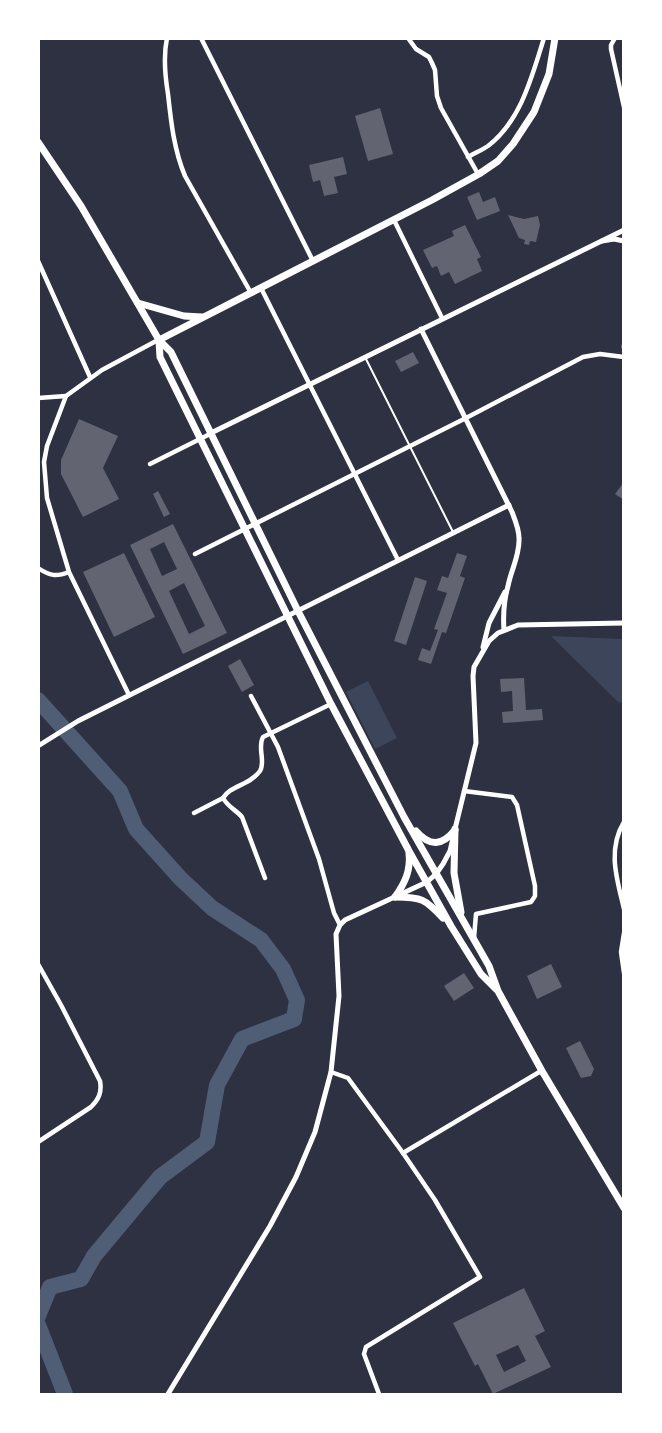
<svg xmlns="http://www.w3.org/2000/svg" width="662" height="1433" font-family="Figtree,sans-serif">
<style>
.green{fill:#3c4559}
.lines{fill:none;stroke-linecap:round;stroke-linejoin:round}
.river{stroke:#4f5d75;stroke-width:16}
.building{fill:#626471;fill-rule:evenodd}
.service{stroke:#fff;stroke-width:2}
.minor{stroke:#fff;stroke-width:4.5}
.tertiary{stroke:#fff;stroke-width:5}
.primary{stroke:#fff;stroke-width:7}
.trunk{stroke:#fff;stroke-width:7}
</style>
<rect width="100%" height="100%" fill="#2d3142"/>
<!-- green -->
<g class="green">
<path d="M551 636 623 639V703L618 702Z"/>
<path d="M368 681 397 738 375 749 346 692Z"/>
</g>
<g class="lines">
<!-- river -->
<g class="river">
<path d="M38 700 120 791 136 829 180 878 212 908 261 940 283 969 297 1000 294 1019 242 1039 217 1085 207 1142 160 1177 94 1256 81 1279 50 1287 38 1316"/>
<path d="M38 1325 65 1394"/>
</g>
</g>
<!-- building -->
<g class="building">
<path d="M380 108 393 154 368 161 355 116Z"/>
<path d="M343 157 347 174 334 177 338 193 324 196 320 180 313 182 309 165Z"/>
<path d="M479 192 483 202 495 197 500 211 477 220 467 197Z"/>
<path d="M508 215 524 219 538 216 540 225 536 242 530 241 529 245 524 244 525 240 519 238Z"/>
<path d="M465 225 481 257 477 259 482 271 455 284 449 272 441 276 437 266 432 268 423 250 454 236 452 231Z"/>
<path d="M413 352 419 363 401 372 395 361Z"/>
<path d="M79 419 118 436 103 468 119 499 83 517 61 474V460Z"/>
<path d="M624 482V500L615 494Z"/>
<path d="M158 491 170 514 164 517 153 494Z"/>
<path d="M173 524 227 633 183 654 130 545ZM164 542 177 569 162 576 150 549ZM184 583 205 626 189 634 169 591Z"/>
<path d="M124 553 155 617 114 637 83 572Z"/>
<path d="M457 553 467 556 460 576 465 578 446 633 442 632 431 664 418 660 422 648 430 651 438 630 434 629 447 593 437 590 442 576 448 578Z"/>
<path d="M415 577 427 581 406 645 394 641Z"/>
<path d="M240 659 254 685 242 692 228 666Z"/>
<path d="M524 678 526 710 542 709 543 720 503 723 502 712 513 711 512 691 501 692 500 679Z"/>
<path d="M551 964 562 987 537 999 527 976Z"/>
<path d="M464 973 474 988 454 1001 444 986Z"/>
<path d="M580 1041 594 1069 591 1076 581 1078 566 1048Z"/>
<path d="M524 1288 545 1331 535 1336 551 1367 493 1394 478 1364 475 1366 453 1323ZM518 1345 526 1361 504 1372 496 1355Z"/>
</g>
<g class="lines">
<!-- service -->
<path class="service" d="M366 359 453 532"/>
<!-- minor -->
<g class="minor">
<path d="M167 38C163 57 165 76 168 94 171 122 174 150 185 176L251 293"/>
<path d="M201 38 313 261"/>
<path d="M408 38 416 49 429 57 432 63 435 70 437 96 441 108 478 174"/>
<path d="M615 38 611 45V49L624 107"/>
<path d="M468 157C475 153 482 150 488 146 521 121 532 76 544 38"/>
<path d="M394 220 442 318"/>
<path d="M38 261 90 377"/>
<path d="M261 288 398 560"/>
<path d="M624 345V348"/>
<path d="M38 398 66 396"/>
<path d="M150 464 210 434"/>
<path d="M195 554 466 418 583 357 600 354 624 357"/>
<path d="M38 568C50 576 56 577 69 572"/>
<path d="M129 695 69 572 47 498 44 462 47 446 66 396 102 370 158 340"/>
<path d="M251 696 278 747 319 859 334 913 340 925"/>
<path d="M464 791 512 797 517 805 535 886V896L531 902 476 914 474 938"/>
<path d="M194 813 223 798"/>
<path d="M624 822C607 850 617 879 624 909"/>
<path d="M265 878 242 817C236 810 228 807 223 798 231 785 249 786 260 771 266 761 257 748 263 737L331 704"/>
<path d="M624 933 621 952 624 973"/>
<path d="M38 964 61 1005 100 1081C102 1092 99 1099 91 1107L38 1142"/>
<path d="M331 1072 348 1078 403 1153 435 1200 480 1277 366 1347 364 1354 379 1394"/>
<path d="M403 1153 541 1071"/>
</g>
<!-- tertiary -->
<g class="tertiary">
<path d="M602 241 614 239 624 241"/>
<path d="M421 329 512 512C515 520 519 529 519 538 520 555 511 570 508 586 504 600 503 616 504 630"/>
<path d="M211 433 624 230"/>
<path d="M483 647 489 623 505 592"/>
<path d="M38 746 78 721 509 505"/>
<path d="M168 1394 270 1226 296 1177 315 1132 331 1072 339 996 336 934 340 925 345 920 427 882 436 874 443 864 450 851 455 829 476 743 473 676 474 667 489 641 498 633 518 625 624 623"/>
</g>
<!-- primary -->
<g class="primary">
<path d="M38 142 81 206 159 340 171 352 298 611 404 817 489 966 498 991 542 1071 624 1208"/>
<path d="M159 341 160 357 331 704 409 851 451 926 481 974 496 989"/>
<path d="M455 829 454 873 461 912"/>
<path d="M416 831C430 847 442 846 455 830"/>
<path d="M395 897C422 897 425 899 443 918"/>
<path d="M395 897C405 883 411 870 409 853"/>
</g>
<!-- trunk -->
<g class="trunk">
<path d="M138 303 184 316 202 317"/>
<path d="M159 340 432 200 479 174 498 161 513 144 534 112 549 74 555 38"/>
</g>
</g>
<!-- border -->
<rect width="662" height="1433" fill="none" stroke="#ffffff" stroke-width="80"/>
</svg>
